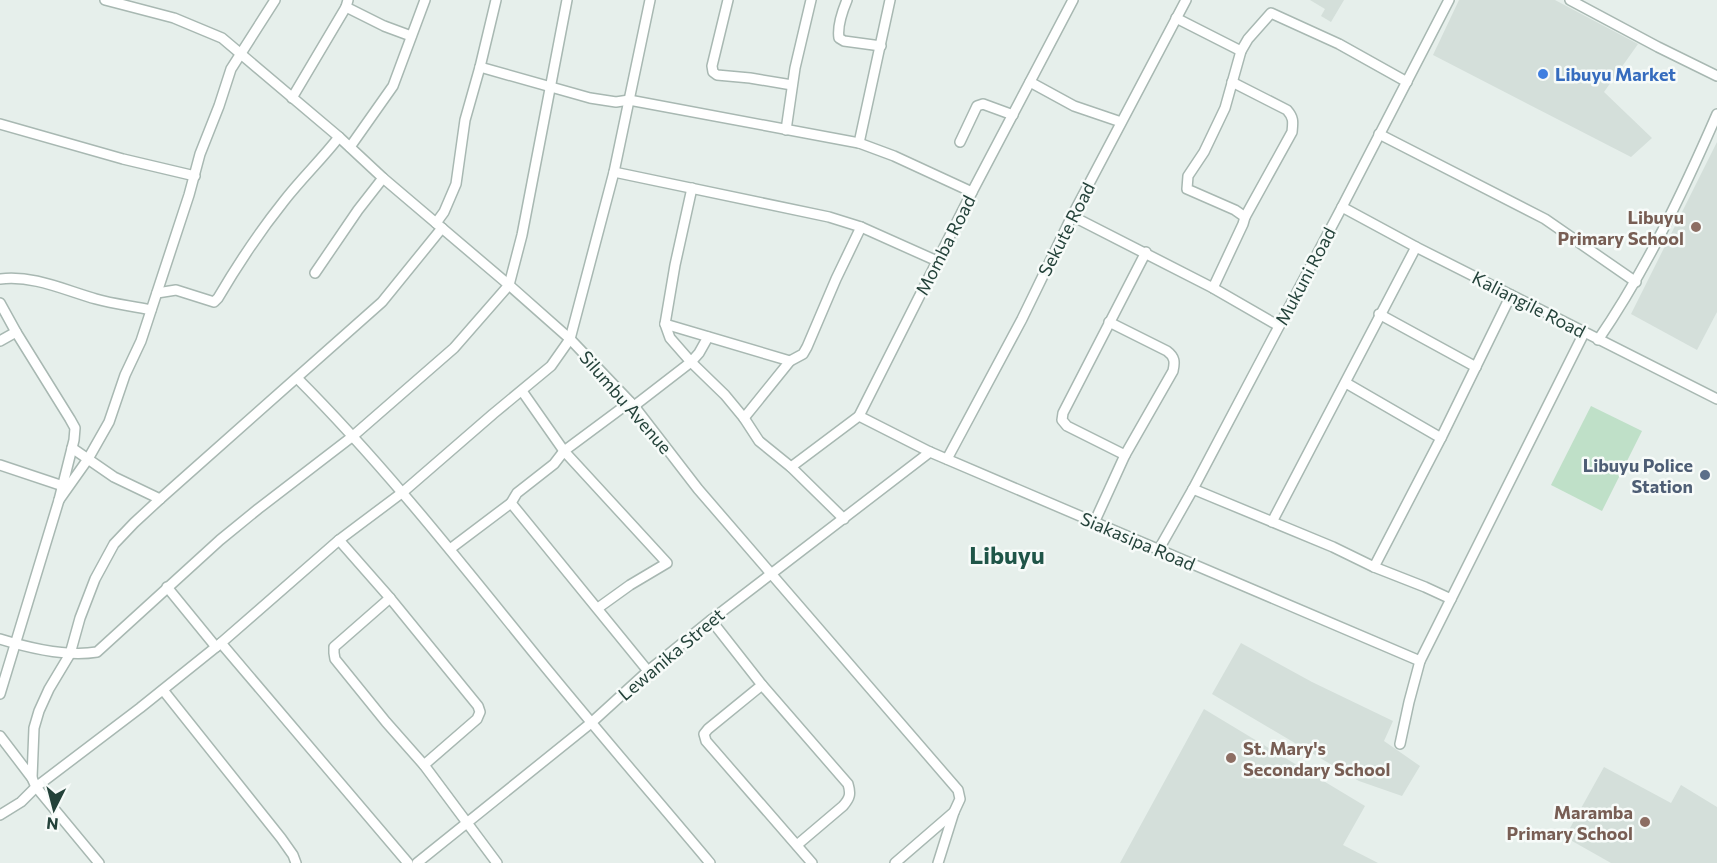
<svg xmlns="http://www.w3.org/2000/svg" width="1717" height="863" font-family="Commissioner,sans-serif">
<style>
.built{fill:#d4dfda}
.green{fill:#bfe0c8}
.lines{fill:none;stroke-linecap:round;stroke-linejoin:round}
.street-casing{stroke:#a8b8b2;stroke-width:12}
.street{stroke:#fff;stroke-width:9}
.shop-dot{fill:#3f7fe0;stroke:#f7fbf9;stroke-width:2}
.education-dot{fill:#8d6e63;stroke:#f7fbf9;stroke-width:2}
.service-dot{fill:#5c6f8a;stroke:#f7fbf9;stroke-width:2}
.labels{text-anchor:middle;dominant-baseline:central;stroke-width:5;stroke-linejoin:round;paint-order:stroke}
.shop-label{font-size:18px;font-weight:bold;fill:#366cbe;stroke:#f7fbf9;text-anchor:start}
.education-label{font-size:18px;font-weight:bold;fill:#785e54;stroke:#f7fbf9;text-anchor:end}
.street-label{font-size:18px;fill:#24423a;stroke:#f7fbf9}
.service-label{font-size:18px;font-weight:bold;fill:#4e5e75;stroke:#f7fbf9;text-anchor:end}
.district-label{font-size:24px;font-weight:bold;fill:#1f5548;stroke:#f7fbf9}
</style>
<rect width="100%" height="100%" fill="#e6efeb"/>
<!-- built -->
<g class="built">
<path d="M1310 0H1344L1331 22 1321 16 1325 9Z"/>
<path d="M1459 0H1555L1638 44 1604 92 1652 138 1631 157 1433 55Z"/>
<path d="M1717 142V312L1697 350 1631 314Z"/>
<path d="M1241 643 1312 682 1393 721 1384 741 1420 766 1402 796 1359 781 1212 694Z"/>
<path d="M1204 709 1365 806 1343 845 1378 863H1120Z"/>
<path d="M1604 767 1671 803 1681 785 1717 807V863H1611L1565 837Z"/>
</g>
<!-- green -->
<path class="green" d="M1591 406 1642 431 1602 511 1551 485Z"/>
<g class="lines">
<defs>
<g id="street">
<path d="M105 0 174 18 222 38 339 137 383 178 509 285 570 339 634 406 698 489 958 790 960 799 954 812 895 863"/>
<path d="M348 0 346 7 384 26 411 36"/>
<path d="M728 0 712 66 713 72 717 75 750 78 792 85"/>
<path d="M847 0C842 12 837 26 839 38L844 41 881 46"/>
<path d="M1570 0 1658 47 1717 76"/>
<path d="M1176 18 1241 51"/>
<path d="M480 67 590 98 616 102 629 100 859 143 894 156 972 192"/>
<path d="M1030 82 1074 106 1121 122"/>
<path d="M292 98 346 7"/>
<path d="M0 124 123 159 195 176"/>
<path d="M786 130 795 68 811 0"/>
<path d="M1379 134 1545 219 1636 282"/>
<path d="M960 142 977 106 983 104 1013 115"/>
<path d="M859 143 890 0"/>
<path d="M350 147 393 86 425 0"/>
<path d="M614 172 829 217 861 227 937 261"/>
<path d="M692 188 675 265 665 324 670 338 691 362 725 395 744 418 759 441 791 467 844 519"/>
<path d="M1342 207 1416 247 1717 399"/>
<path d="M1072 216 1213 288 1279 326"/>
<path d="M1245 217 1235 210 1187 189 1188 176 1204 152 1225 108 1241 51 1248 39 1271 13 1339 44 1407 82"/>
<path d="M436 223 444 212 456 184 465 120 480 67 496 0"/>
<path d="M315 273 358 210 383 178"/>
<path d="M0 279C34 275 64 290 96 299 113 304 133 306 151 310"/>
<path d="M1213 288 1243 224 1245 217 1292 132C1293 122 1294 118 1287 110L1232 82"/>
<path d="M157 293 176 290 214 302 218 298C238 264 260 231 284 201 301 179 322 159 339 137"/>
<path d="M0 303 16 332 70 419 75 428 74 440 59 500 0 694"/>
<path d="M1379 314 1476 367"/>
<path d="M665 324 790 361"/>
<path d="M1598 340C1646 270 1683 192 1717 114"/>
<path d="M0 341 16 332"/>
<path d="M297 378C384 465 460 562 537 657 594 727 652 794 710 863"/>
<path d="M1346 383 1441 438"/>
<path d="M522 391 564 451 630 402"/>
<path d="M634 406 691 362 699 353 708 337"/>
<path d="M859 416 930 452 1420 661"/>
<path d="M744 418 790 361 803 354 807 347 836 279 861 227"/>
<path d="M72 448 114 477 160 499"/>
<path d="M1125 455 1067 426 1062 420 1063 413 1146 252"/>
<path d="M947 459 1022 319 1072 216 1186 0"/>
<path d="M0 465 66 487"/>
<path d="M791 467 859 416 972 192 1073 0"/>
<path d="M1193 489 1333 547 1374 567 1425 587 1451 599"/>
<path d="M59 500 88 459 109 422 125 375 141 341 189 195 200 154 219 106 231 69 275 0"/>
<path d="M511 503 517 493 554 464 564 451 667 563 630 585 598 608"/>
<path d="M1272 522 1416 247"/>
<path d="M1094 523 1125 455 1173 371C1175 362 1175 357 1167 351L1109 322"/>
<path d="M339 540 390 598 478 706 480 712 477 719 424 765"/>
<path d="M450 549 511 503 648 671"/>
<path d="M1159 549 1193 489 1342 207 1449 0"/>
<path d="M1374 567 1441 438 1511 295"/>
<path d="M167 587 216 647"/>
<path d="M390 598 334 647V653L335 659 386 722 424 765 497 863"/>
<path d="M711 620 762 685 708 729 704 734 706 741 812 863"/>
<path d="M0 639C29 648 67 657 97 652L220 540 258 509 353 436 454 348 509 285 522 235 567 0"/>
<path d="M221 643 408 863"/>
<path d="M762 685 848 784C851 794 850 798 843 806L797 845"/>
<path d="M163 690 281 838 293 855 296 863"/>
<path d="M0 736 32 778 36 787 99 863"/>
<path d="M1400 744 1409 702 1420 661 1584 333"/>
<path d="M32 778 34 728 39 711 49 689 70 654 80 618 95 579 114 544 134 523 160 499 382 302 442 228"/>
<path d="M0 815 21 802 36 787 140 708 221 643 339 540 403 492 493 414 551 366 570 339 614 172 650 0"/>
<path d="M417 863 591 723 648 671 711 620 930 452"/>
<path d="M938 863 954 812"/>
</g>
</defs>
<!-- street casing -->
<use href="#street" class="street-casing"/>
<!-- street -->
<use href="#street" class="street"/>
</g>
<!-- markers -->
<circle class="shop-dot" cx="1543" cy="74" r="6"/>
<g class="education-dot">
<circle cx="1696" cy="227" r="6"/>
<circle cx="1231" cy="758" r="6"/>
<circle cx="1645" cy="822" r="6"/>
</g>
<circle class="service-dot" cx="1705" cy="475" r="6"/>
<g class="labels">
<!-- shop labels -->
<g class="shop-label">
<text x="1555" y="74">Libuyu Market</text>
</g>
<!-- education labels -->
<g class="education-label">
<text x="1684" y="217">Libuyu<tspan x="1684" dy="21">Primary School</tspan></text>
<text x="1243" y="748" text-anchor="start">St. Mary's<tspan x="1243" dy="21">Secondary School</tspan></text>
<text x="1633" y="812">Maramba<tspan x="1633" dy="21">Primary School</tspan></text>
</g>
<!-- street labels -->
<g class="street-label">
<text transform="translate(1066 229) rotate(-63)">Sekute Road</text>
<text transform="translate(945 245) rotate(-63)">Momba Road</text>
<text transform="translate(1305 276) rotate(-62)">Mukuni Road</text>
<text transform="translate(1529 304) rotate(27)">Kaliangile Road</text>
<text transform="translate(626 402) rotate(49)">Silumbu Avenue</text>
<text transform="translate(1138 541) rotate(23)">Siakasipa Road</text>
<text transform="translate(671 654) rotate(-40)">Lewanika Street</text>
</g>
<!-- service labels -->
<g class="service-label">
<text x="1693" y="465">Libuyu Police<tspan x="1693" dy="21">Station</tspan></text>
</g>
<!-- district labels -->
<g class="district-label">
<text x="1007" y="554">Libuyu</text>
</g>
</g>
<!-- north arrow -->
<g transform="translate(54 809) rotate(186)" stroke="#f7fbf9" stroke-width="4.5" paint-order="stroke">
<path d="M0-4.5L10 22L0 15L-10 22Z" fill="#24423a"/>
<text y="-9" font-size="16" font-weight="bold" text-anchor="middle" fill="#24423a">N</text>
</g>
</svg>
